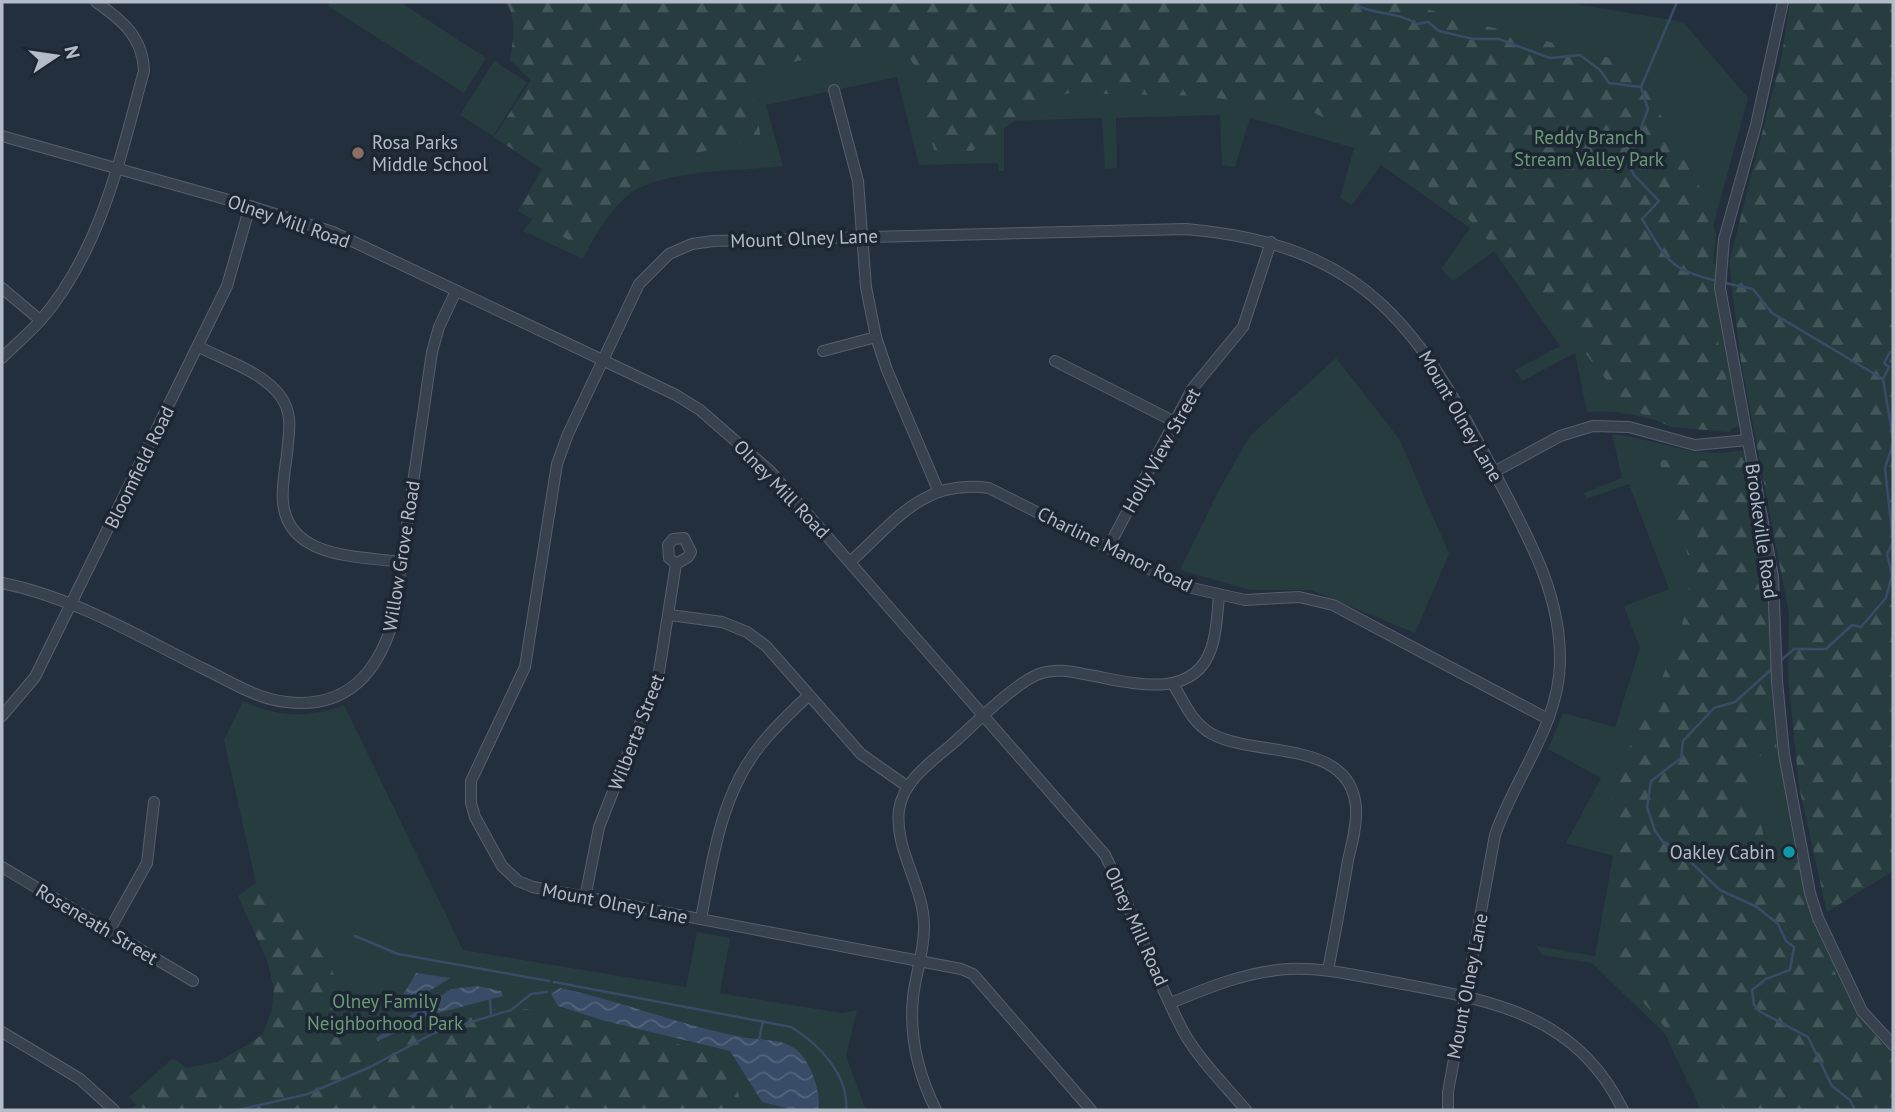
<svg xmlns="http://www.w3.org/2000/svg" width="1895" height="1112" font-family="'PT Sans',sans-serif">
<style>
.green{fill:#263c3f}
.forest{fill:url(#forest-firs)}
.water{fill:url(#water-waves)}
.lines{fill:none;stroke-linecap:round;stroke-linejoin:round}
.stream{stroke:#394c67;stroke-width:2.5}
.minor-casing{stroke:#565f6c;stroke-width:12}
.minor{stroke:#38414e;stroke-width:10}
.education-dot{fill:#8d6e63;stroke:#1d2633;stroke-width:2.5}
.culture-dot{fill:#0f9aa8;stroke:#1d2633;stroke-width:2.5}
.labels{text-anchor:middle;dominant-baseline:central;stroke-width:7;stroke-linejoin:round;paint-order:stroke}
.park-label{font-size:19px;fill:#6b9a76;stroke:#1d2633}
.poi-label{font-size:19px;fill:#b4bcc9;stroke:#1d2633;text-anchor:start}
.street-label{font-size:19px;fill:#b4bcc9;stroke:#1d2633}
</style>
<defs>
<pattern id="forest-firs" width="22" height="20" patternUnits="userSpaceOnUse" patternTransform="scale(1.75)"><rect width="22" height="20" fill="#263c3f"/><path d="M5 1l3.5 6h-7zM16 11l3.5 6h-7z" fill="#435659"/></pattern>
<pattern id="water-waves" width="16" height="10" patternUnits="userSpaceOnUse" patternTransform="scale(1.75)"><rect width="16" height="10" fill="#394c67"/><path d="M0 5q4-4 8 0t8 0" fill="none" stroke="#53647b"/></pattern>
</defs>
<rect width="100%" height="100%" fill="#242f3e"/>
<!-- green -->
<g class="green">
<path d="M331 2H400L486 58 464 93 328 6Z"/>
<path d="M532 2H1563L1683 22 1748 98 1714 223 1708 261 1719 267 1744 426C1690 439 1641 407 1587 412L1575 353 1522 381 1515 370 1560 346 1494 251 1453 281 1441 269 1470 228 1381 165 1352 205 1340 198 1354 148 1250 118 1235 167 1222 165 1220 115 1116 118 1117 168 1105 169 1102 118 1004 121V171H999L998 163 919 165 897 77 766 105 783 166C740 171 678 170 639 188 617 198 593 238 583 259L523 231 593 143Z"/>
<path d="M494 61 527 82 493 136 460 115Z"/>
<path d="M1336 358 1400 440 1449 554 1415 633 1311 590H1250L1180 570 1220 488 1250 436Z"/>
<path d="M1612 434C1665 440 1691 461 1749 449L1764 521 1804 887 1893 1110H1701L1665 1034 1592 963 1542 955 1536 946 1595 956 1613 856 1566 843 1601 778 1548 749 1563 713 1615 727 1640 648 1624 606 1669 589 1629 484 1586 499 1584 493 1622 478Z"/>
<path d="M243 701C276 717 310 719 344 705L463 950 686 987 697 932 730 938 720 993 842 1013 857 1010 846 1056 866 1110H140L129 1097 173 1058 196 1074 287 1022 224 740Z"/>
</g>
<!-- forest -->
<g class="forest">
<path d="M506 2H1407C1480 29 1557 40 1631 65L1693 169 1716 234 1712 272 1719 348 1737 421 1730 432 1671 427 1629 408 1553 313 1465 215 1374 144 1313 112 1202 96 1070 93 1047 98 972 151 934 150 927 125 924 80 908 56 861 47 762 69 752 87 761 139C705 148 649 162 609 207 598 218 590 234 581 247L518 211 542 169 494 137 531 80 510 60C513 42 517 18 506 2Z"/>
<path d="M1790 2H1893V871L1827 912 1799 787 1788 675 1789 614 1741 362 1729 263 1782 55Z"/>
<path d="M1744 454 1764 574 1777 754 1752 757 1755 799 1771 867 1799 862C1808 923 1846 1013 1893 1053V1110H1725L1664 1026 1622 978 1617 931V861L1609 809 1623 761 1661 681 1689 605 1688 556 1659 460 1705 461Z"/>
<path d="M257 882C269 895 280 911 294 923 307 935 323 938 328 956 333 971 338 990 339 1004 341 1027 337 1045 364 1051 410 1032 455 1013 505 1008 533 1005 697 1043 716 1060 730 1072 740 1091 742 1110H131L169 1071 227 1060 263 1034 272 1009 274 989 267 960 238 896Z"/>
</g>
<!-- water -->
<g class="water">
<path d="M416 973 450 978 402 1008 397 1005Z"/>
<path d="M477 986 501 991 503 996 434 1014 378 1041 376 1038 451 989Z"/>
<path d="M560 988C621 1001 680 1025 741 1037 759 1041 783 1037 798 1051 811 1063 822 1094 818 1110H793L762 1102 730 1051 605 1021 558 1006 551 994Z"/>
</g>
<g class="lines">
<!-- stream -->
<g class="stream">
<path d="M1358 2V6C1377 15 1398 12 1417 24L1428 22 1439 31 1473 39H1499L1550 58 1580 55 1600 70 1609 83 1641 87"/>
<path d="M1677 2 1641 87 1648 109 1628 163 1634 175 1659 201 1642 219C1667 260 1669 270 1718 281"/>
<path d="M1725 283 1753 289 1772 313 1883 379 1893 438"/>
<path d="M1883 379 1889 367 1884 363 1890 352 1893 353"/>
<path d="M1779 662 1794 649H1826L1852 625 1861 627 1886 598 1892 575 1887 554 1893 542 1885 468 1893 444"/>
<path d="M1774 667 1735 702 1714 708 1683 741 1681 758 1651 781 1647 807 1655 831 1663 842 1676 848 1720 890 1757 907 1778 924 1786 941 1794 947 1790 970 1766 979 1752 990 1754 1005 1759 1011 1808 1037 1832 1086 1850 1100 1855 1110"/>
<path d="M355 936 398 954 549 981"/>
<path d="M554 982 791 1027C819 1044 849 1075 846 1110"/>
<path d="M490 999 491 1015"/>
<path d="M759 1040 763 1021"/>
<path d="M238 1110 308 1094 370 1067 434 1033 511 1010 531 994 547 992"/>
</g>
<defs>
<g id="minor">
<path d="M1783 2 1756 125 1724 239 1720 288 1773 577 1777 681 1784 754 1810 893 1818 918 1862 1011 1893 1045"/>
<path d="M834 90 858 181 866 287 876 337 887 370 938 490"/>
<path d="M2 136 250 206 333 232 676 395 700 410 770 471 1105 855C1133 912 1153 973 1182 1029 1198 1059 1224 1084 1246 1110"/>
<path d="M2 288 40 320"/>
<path d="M199 347C224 360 264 372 281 397 291 411 290 426 288 443 287 462 281 484 283 502 288 559 359 556 401 562"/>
<path d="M823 351 876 337"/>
<path d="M2 358C14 346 28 334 40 321 101 251 120 158 144 71 143 37 122 20 96 2"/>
<path d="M1055 361 1173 421"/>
<path d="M1494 472 1560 436 1593 426 1629 427 1695 445 1748 440"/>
<path d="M1108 548 1192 389 1243 327 1271 242"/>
<path d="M850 562C896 521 922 479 989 488L1183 586 1245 600 1299 597 1333 605 1548 719"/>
<path d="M2 583C73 597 138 636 202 668 228 680 256 699 286 702 345 709 377 675 393 621L432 352 439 327 456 291"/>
<path d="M670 615 722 622 747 632 766 646 861 754 908 787"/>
<path d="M1173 684C1184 702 1192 723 1212 734 1256 758 1351 738 1356 808 1357 825 1352 844 1348 860 1342 897 1335 934 1328 970"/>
<path d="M2 716 35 677 227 286 250 206"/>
<path d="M2 867 193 981"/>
<path d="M585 898 599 827 658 678 676 564 669 558 668 545 673 539 684 538 691 552 688 557 676 564"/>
<path d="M701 919C713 857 721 792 763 742 777 725 793 710 809 695"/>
<path d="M109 931 147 863 154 802"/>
<path d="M1171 1003C1209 987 1246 972 1288 969 1325 967 1362 977 1398 983 1493 1001 1576 1014 1623 1110"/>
<path d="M2 1032 80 1079 114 1110"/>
<path d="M936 1110C918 1074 909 1038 913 997 916 972 925 949 924 924 923 885 894 849 899 810 903 781 930 763 951 745 972 727 1017 680 1042 673 1057 668 1073 672 1089 675 1129 682 1193 702 1211 649 1217 633 1217 614 1219 597"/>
<path d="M1091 1110 973 974 961 969 533 887 518 881 502 866 475 817 471 803V781L525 667 557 464 568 434 639 284 669 254 692 244 713 241 1186 229C1371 245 1421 332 1500 483 1530 541 1561 595 1560 662 1559 725 1515 777 1495 835L1448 1092V1110"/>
</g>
</defs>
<!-- minor casing -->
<use href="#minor" class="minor-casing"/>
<!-- minor -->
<use href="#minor" class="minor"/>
</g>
<!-- markers -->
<circle class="education-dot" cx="358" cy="153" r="7"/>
<circle class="culture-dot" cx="1789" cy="852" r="7"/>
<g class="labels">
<!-- park labels -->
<g class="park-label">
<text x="1589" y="137">Reddy Branch<tspan x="1589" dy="22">Stream Valley Park</tspan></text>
<text x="385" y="1001">Olney Family<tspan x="385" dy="22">Neighborhood Park</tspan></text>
</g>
<!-- poi labels -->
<g class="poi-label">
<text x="372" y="142">Rosa Parks<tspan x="372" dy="22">Middle School</tspan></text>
<text x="1775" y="852" text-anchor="end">Oakley Cabin</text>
</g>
<!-- street labels -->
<g class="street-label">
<text transform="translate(289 221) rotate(19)">Olney Mill Road</text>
<text transform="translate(804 238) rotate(-2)">Mount Olney Lane</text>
<text transform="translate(1461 416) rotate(60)">Mount Olney Lane</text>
<text transform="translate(1161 450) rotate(-61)">Holly View Street</text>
<text transform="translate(139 467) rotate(-64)">Bloomfield Road</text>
<text transform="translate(782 489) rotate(46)">Olney Mill Road</text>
<text transform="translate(1762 531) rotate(82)">Brookeville Road</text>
<text transform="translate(1115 549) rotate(26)">Charline Manor Road</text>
<text transform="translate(401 556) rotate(-81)">Willow Grove Road</text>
<text transform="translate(636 732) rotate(-69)">Wilberta Street</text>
<text transform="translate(615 903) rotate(11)">Mount Olney Lane</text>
<text transform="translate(97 924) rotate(31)">Roseneath Street</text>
<text transform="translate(1137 926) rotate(66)">Olney Mill Road</text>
<text transform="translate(1467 986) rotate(-79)">Mount Olney Lane</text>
</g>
</g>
<!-- border -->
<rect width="1895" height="1112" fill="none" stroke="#b4bcc9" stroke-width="7"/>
<!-- north arrow -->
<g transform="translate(56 56) rotate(77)" stroke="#1d2633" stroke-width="5" paint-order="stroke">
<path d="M0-5L12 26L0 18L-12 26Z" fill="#b4bcc9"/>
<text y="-10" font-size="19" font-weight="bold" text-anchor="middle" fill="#b4bcc9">N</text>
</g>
</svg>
